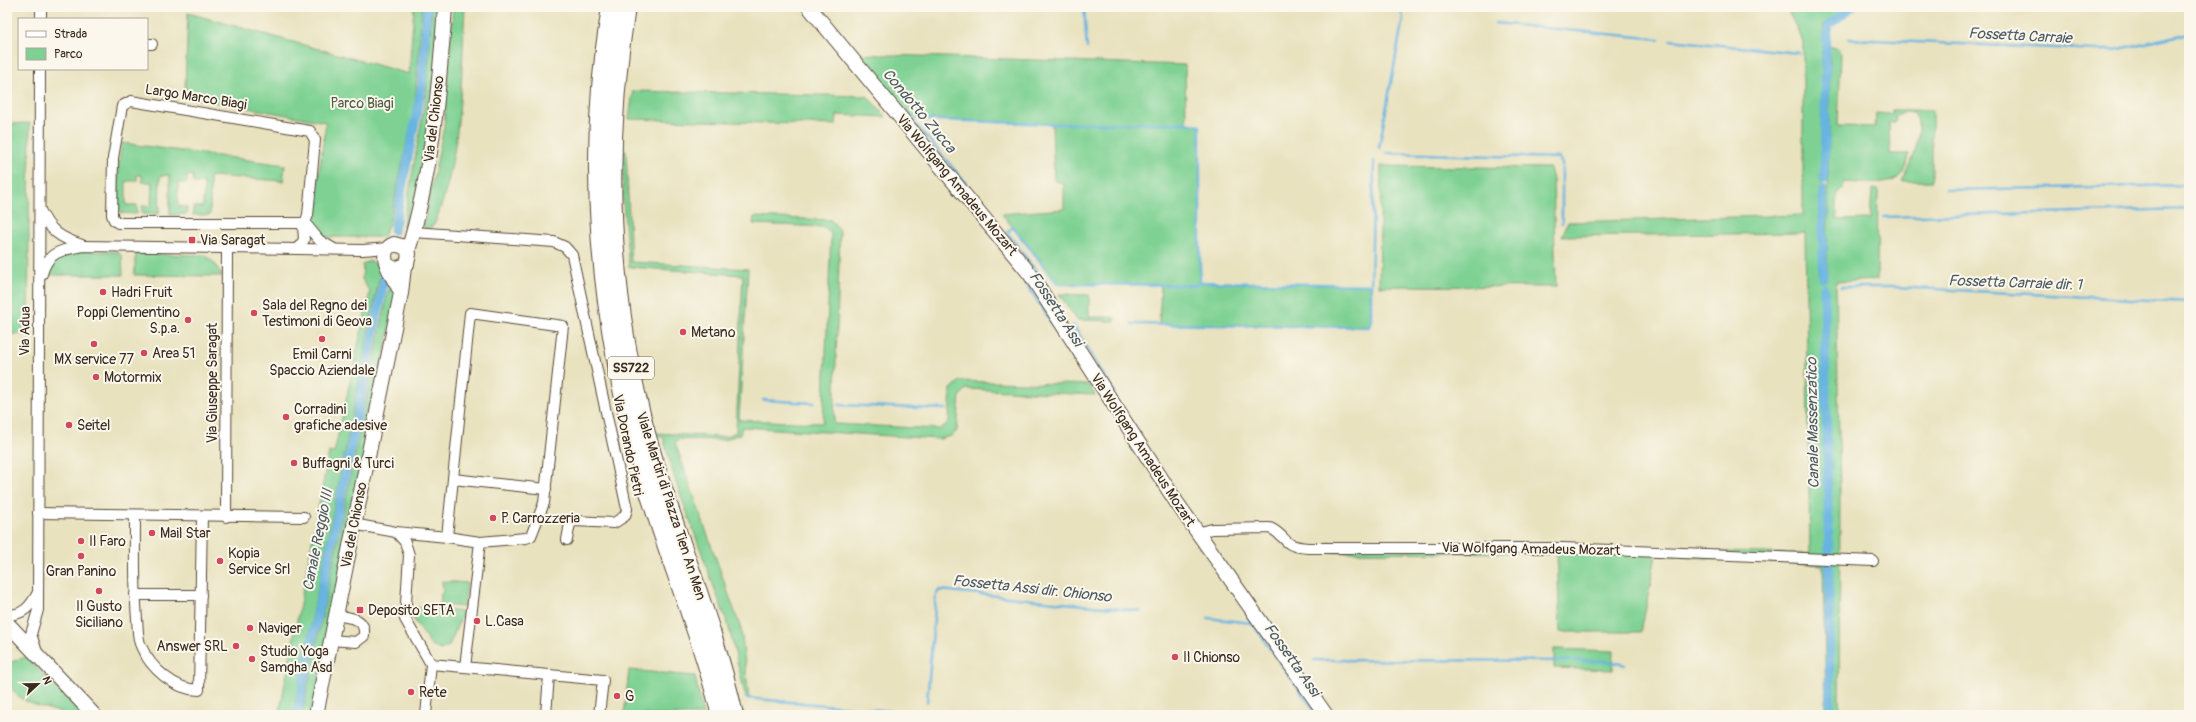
<svg xmlns="http://www.w3.org/2000/svg" width="2196" height="722" font-family="Pangolin,sans-serif">
<style>
.green{fill:#7ed193;stroke:#5c7e58}
.lines{fill:none;stroke-linecap:round;stroke-linejoin:round}
.stream{stroke:#68b4e1;stroke-width:2.5}
.canal{stroke:#68b4e1;stroke-width:9}
.street-casing{stroke:#554636;stroke-width:12}
.secondary-casing{stroke:#554636;stroke-width:16}
.highway-casing{stroke:#554636;stroke-width:20}
.street{stroke:#fff;stroke-width:10}
.secondary{stroke:#fff;stroke-width:14}
.highway{stroke:#fff;stroke-width:18}
.poi-dot{fill:#d1495b;stroke:#fbf7ec;stroke-width:1.5}
.labels{text-anchor:middle;dominant-baseline:central;stroke-width:4;stroke-linejoin:round;paint-order:stroke}
.shield{fill:#fbf7ec;stroke:#75685c;stroke-width:1}
.shield-label{font-size:13px;font-weight:bold;fill:#3b2a1e}
.street-label{font-size:14px;fill:#3b2a1e;stroke:#fbf7ec}
.park-label{font-size:14px;fill:#4f5c41;stroke:#fbf7ec}
.poi-label{font-size:14px;fill:#3b2a1e;stroke:#fbf7ec;text-anchor:start}
.water-label{font-size:15px;font-style:italic;fill:#4b5a62;stroke:#fbf7ec}
</style>
<rect width="100%" height="100%" fill="#fbf7ec"/>
<filter id="ink" filterUnits="userSpaceOnUse"><feTurbulence type="fractalNoise" baseFrequency=".025" numOctaves="2"/><feDisplacementMap in="SourceGraphic" scale="8" xChannelSelector="R" yChannelSelector="G"/><feConvolveMatrix kernelMatrix="1 2 1 2 8 2 1 2 1" color-interpolation-filters="sRGB"/></filter>
<filter id="wash" filterUnits="userSpaceOnUse"><feTurbulence type="fractalNoise" baseFrequency=".012" numOctaves="4" result="noise"/><feDisplacementMap in="SourceGraphic" scale="16" xChannelSelector="R" yChannelSelector="G"/><feGaussianBlur stdDeviation="0.9" result="paint"/><feColorMatrix in="noise" values="0 0 0 0 0 0 0 0 0 0 0 0 0 0 0 0 0 1.4 0 .05"/><feComposite in="paint" operator="in"/></filter>
<g filter="url(#wash)">
<rect width="100%" height="100%" fill="#e9e2bf"/>
<!-- green -->
<g class="green">
<path d="M414 7H422L415 106 389 225 387 226 384 237H322L312 223 326 122 181 96 185 89 188 13 409 74Z"/>
<path d="M432 7H440L433 109 412 222 403 226 426 96Z"/>
<path d="M453 7H465C461 77 462 159 434 225L427 229 424 228V223L444 127Z"/>
<path d="M1786 7H1804L1815 10 1849 7 1824 25 1823 35 1826 40V46L1822 50 1820 271 1822 276H1825L1827 271 1830 55 1827 46 1837 48 1841 54 1838 126 1875 127 1876 113 1892 114V110H1932V181H1902C1912 164 1917 151 1918 131 1918 124 1919 118 1913 113L1904 112 1896 115 1895 123H1889L1890 154H1909C1906 192 1871 183 1844 182L1843 188 1837 193V220L1870 219 1872 189 1878 190 1877 280 1836 282 1840 489 1839 715H1826L1823 565 1656 555 1641 632H1560L1557 553 1328 552V543L1810 554 1805 233 1562 236 1568 222 1803 215V41Z"/>
<path d="M857 54 1185 65 1186 123 1200 126V282L1371 285V323L1369 327 1159 324 1161 285 1058 284 1002 214 1064 209V184L1054 180 1052 124 914 119Z"/>
<path d="M633 91 867 96 886 117 837 115 836 125 629 119Z"/>
<path d="M30 123 28 334H7V124Z"/>
<path d="M122 143 285 165 283 181 210 176V215H193V207H203L204 183H193V175L187 176V183H178V206L187 207V214L170 215V175L160 176 159 214H142V206H151L152 182H142V175H137V181H126V205H137V214L121 213 118 207V169Z"/>
<path d="M623 151H626L631 262 748 269 739 420 823 423 831 234 825 227 753 224 754 217 831 220 840 230 834 424 940 429 949 422 951 389 960 381 1089 385 1095 395 966 389 960 396 957 431 951 436 940 439 742 427 740 434 724 440 678 439 675 443 741 629 749 698H746L729 628 675 480 663 437H658L656 433 725 437 736 432 743 275 629 267 623 202Z"/>
<path d="M1381 166 1550 168 1553 180 1556 287 1379 286Z"/>
<path d="M77 251 118 252 122 256 123 275H47C51 258 62 256 77 251Z"/>
<path d="M136 254 205 255 215 264 222 276 134 275Z"/>
<path d="M370 261 381 267 383 274 379 279 293 715H279L329 452 334 453 370 292 362 279 363 264Z"/>
<path d="M392 285 397 293 312 715H302L388 291Z"/>
<path d="M1059 294 1089 295V317H1114L1115 321 1077 320Z"/>
<path d="M442 581 467 583 464 607 440 605 441 594 443 592Z"/>
<path d="M413 607 463 612 449 646 440 650 431 645 412 617Z"/>
<path d="M1554 649 1614 651 1613 670 1554 668Z"/>
<path d="M26 657 83 715H63L59 712C36 705 7 701 7 670L11 662Z"/>
<path d="M629 670 695 676 703 715H624Z"/>
</g>
<g class="lines">
<!-- stream -->
<g class="stream">
<path d="M1084 7 1087 48"/>
<path d="M1495 23 1659 39"/>
<path d="M2189 38V43"/>
<path d="M1849 39 2098 50H2115L2189 33"/>
<path d="M1670 40 1799 53"/>
<path d="M898 104 966 183"/>
<path d="M911 119 1052 124 1186 123 1200 126V282"/>
<path d="M1379 148 1403 18 1400 7"/>
<path d="M1386 153 1559 158 1562 164V223"/>
<path d="M1946 190 2189 185"/>
<path d="M1883 217 2189 209"/>
<path d="M1018 271 1075 359"/>
<path d="M1048 287 1007 232 1013 227 1058 284 1197 285 1200 282 1371 285"/>
<path d="M1841 287H1895L2189 302"/>
<path d="M1371 288 1374 161"/>
<path d="M1132 324 1369 327 1371 323V290"/>
<path d="M1073 325 1115 393"/>
<path d="M1079 365 1092 386"/>
<path d="M763 400 814 403"/>
<path d="M839 405 946 409"/>
<path d="M1248 617 1317 715"/>
<path d="M1208 618 1251 623"/>
<path d="M1314 660 1608 661 1625 665"/>
<path d="M746 698 926 714V710"/>
<path d="M927 702 936 594 940 590 1140 611"/>
</g>
<!-- canal -->
<g class="canal">
<path d="M1826 40 1829 25 1852 7"/>
<path d="M1824 180 1826 46"/>
<path d="M394 230 422 86 427 7"/>
<path d="M1823 278V190"/>
<path d="M1824 288 1829 557"/>
<path d="M1829 562 1830 715"/>
<path d="M297 715 385 276"/>
</g>
</g>
</g>
<g filter="url(#ink)">
<g class="lines">
<defs>
<g id="street">
<path d="M41 19V7"/>
<path d="M147 44H152"/>
<path d="M131 101 310 131 315 140 308 215 305 223H118L114 220 112 215 113 158 122 106Z"/>
<path d="M40 210C50 231 60 238 82 245"/>
<path d="M414 232 554 242 565 247 572 255 627 509 625 516 614 523 575 521 570 523 567 540"/>
<path d="M297 249 304 240 303 226 305 223 319 240 334 249"/>
<path d="M42 274C48 251 62 250 83 246L363 250 388 248"/>
<path d="M453 479 546 489"/>
<path d="M38 513 304 517"/>
<path d="M135 515C135 549 134 584 137 619 138 627 137 638 141 646 150 668 175 690 199 690L202 516"/>
<path d="M226 517 227 248"/>
<path d="M353 524 396 532 405 542 409 555 405 619 431 664 426 715"/>
<path d="M396 532 447 537"/>
<path d="M1197 533 1212 529 1270 528C1289 537 1280 546 1308 548H1562L1873 561"/>
<path d="M135 595H201"/>
<path d="M7 615C23 615 30 607 37 594"/>
<path d="M331 640 356 642 364 636C366 617 350 618 336 615"/>
<path d="M37 652 31 634 38 610 40 69"/>
<path d="M431 664 549 675 546 715"/>
<path d="M465 667 480 542 526 538 531 536 544 503 563 326 470 313 447 537 480 542"/>
<path d="M549 675 603 680 599 715"/>
</g>
<g id="secondary">
<path d="M809 7 1030 274 1177 503 1326 715"/>
<path d="M408 251C432 171 439 90 445 7"/>
<path d="M389 266 396 269 407 264 409 254 405 247 394 244C373 252 395 280 401 292"/>
<path d="M7 623 94 715"/>
<path d="M316 715 401 293 404 267"/>
</g>
<g id="highway">
<path d="M611 7C585 161 599 319 642 469 666 552 700 631 721 715"/>
<path d="M626 7C604 146 608 289 644 426 670 524 712 616 734 715"/>
</g>
</defs>
<!-- street casing -->
<use href="#street" class="street-casing"/>
<!-- secondary casing -->
<use href="#secondary" class="secondary-casing"/>
<!-- highway casing -->
<use href="#highway" class="highway-casing"/>
<!-- street -->
<use href="#street" class="street"/>
<!-- secondary -->
<use href="#secondary" class="secondary"/>
<!-- highway -->
<use href="#highway" class="highway"/>
</g>
</g>
<!-- markers -->
<g class="poi-dot">
<rect x="188" y="236" width="8" height="8" rx="2"/>
<circle cx="103" cy="292" r="4"/>
<circle cx="254" cy="313" r="4"/>
<circle cx="188" cy="320" r="4"/>
<circle cx="683" cy="332" r="4"/>
<circle cx="322" cy="339" r="4"/>
<circle cx="94" cy="344" r="4"/>
<circle cx="144" cy="353" r="4"/>
<circle cx="96" cy="377" r="4"/>
<circle cx="286" cy="417" r="4"/>
<circle cx="69" cy="425" r="4"/>
<circle cx="294" cy="463" r="4"/>
<circle cx="493" cy="518" r="4"/>
<circle cx="152" cy="533" r="4"/>
<circle cx="81" cy="541" r="4"/>
<circle cx="81" cy="556" r="4"/>
<circle cx="220" cy="561" r="4"/>
<circle cx="99" cy="591" r="4"/>
<rect x="356" y="606" width="8" height="8" rx="2"/>
<circle cx="477" cy="621" r="4"/>
<circle cx="250" cy="628" r="4"/>
<circle cx="236" cy="646" r="4"/>
<circle cx="1175" cy="657" r="4"/>
<circle cx="252" cy="659" r="4"/>
<circle cx="411" cy="692" r="4"/>
<circle cx="617" cy="696" r="4"/>
</g>
<g class="labels">
<!-- shield labels -->
<rect class="shield" x="608" y="357" width="46" height="22" rx="3"/>
<g class="shield-label">
<text x="631" y="368">SS722</text>
</g>
<!-- street labels -->
<g class="street-label">
<text transform="translate(196 97) rotate(9)">Largo Marco Biagi</text>
<text transform="translate(434 119) rotate(-83)">Via del Chionso</text>
<text transform="translate(957 185) rotate(50)">Via Wolfgang Amadeus Mozart</text>
<text transform="translate(25 331) rotate(-89)">Via Adua</text>
<text transform="translate(212 383) rotate(-90)">Via Giuseppe Saragat</text>
<text transform="translate(628 445) rotate(78)">Via Dorando Pietri</text>
<text transform="translate(1143 450) rotate(57)">Via Wolfgang Amadeus Mozart</text>
<text transform="translate(671 506) rotate(72)">Viale Martiri di Piazza Tien An Men</text>
<text transform="translate(354 525) rotate(-79)">Via del Chionso</text>
<text transform="translate(1531 549) rotate(1)">Via Wolfgang Amadeus Mozart</text>
</g>
<!-- park labels -->
<g class="park-label">
<text x="362" y="103">Parco Biagi</text>
</g>
<!-- poi labels -->
<g class="poi-label">
<text x="200" y="240">Via Saragat</text>
<text x="111" y="292">Hadri Fruit</text>
<text x="262" y="305">Sala del Regno dei<tspan x="262" dy="16">Testimoni di Geova</tspan></text>
<text x="180" y="312" text-anchor="end">Poppi Clementino<tspan x="180" dy="16">S.p.a.</tspan></text>
<text x="691" y="332">Metano</text>
<text x="152" y="353">Area 51</text>
<text x="322" y="354" text-anchor="middle">Emil Carni<tspan x="322" dy="16">Spaccio Aziendale</tspan></text>
<text x="94" y="359" text-anchor="middle">MX service 77</text>
<text x="104" y="377">Motormix</text>
<text x="294" y="409">Corradini<tspan x="294" dy="16">grafiche adesive</tspan></text>
<text x="77" y="425">Seitel</text>
<text x="302" y="463">Buffagni &amp; Turci</text>
<text x="501" y="518">P. Carrozzeria</text>
<text x="160" y="533">Mail Star</text>
<text x="89" y="541">Il Faro</text>
<text x="228" y="553">Kopia<tspan x="228" dy="16">Service Srl</tspan></text>
<text x="81" y="571" text-anchor="middle">Gran Panino</text>
<text x="99" y="606" text-anchor="middle">Il Gusto<tspan x="99" dy="16">Siciliano</tspan></text>
<text x="368" y="610">Deposito SETA</text>
<text x="485" y="621">L.Casa</text>
<text x="258" y="628">Naviger</text>
<text x="228" y="646" text-anchor="end">Answer SRL</text>
<text x="260" y="651">Studio Yoga<tspan x="260" dy="16">Samgha Asd</tspan></text>
<text x="1183" y="657">Il Chionso</text>
<text x="419" y="692">Rete</text>
<text x="625" y="696">G</text>
</g>
<!-- water labels -->
<g class="water-label">
<text transform="translate(2020 36) rotate(3)">Fossetta Carraie</text>
<text transform="translate(919 111) rotate(50)">Condotto Zucca</text>
<text transform="translate(2015 283) rotate(2)">Fossetta Carraie dir. 1</text>
<text transform="translate(1056 309) rotate(57)">Fossetta Assi</text>
<text transform="translate(1813 423) rotate(-91)">Canale Massenzatico</text>
<text transform="translate(318 540) rotate(-79)">Canale Reggio III</text>
<text transform="translate(1032 589) rotate(6)">Fossetta Assi dir. Chionso</text>
<text transform="translate(1292 660) rotate(55)">Fossetta Assi</text>
</g>
</g>
<!-- margin -->
<rect width="2196" height="722" fill="none" stroke="#fbf7ec" stroke-width="24"/>
<!-- legend -->
<rect x="18" y="18" width="130" height="52" fill="#fbf7ec" stroke="#aea59a"/>
<rect x="26" y="31" width="20" height="6" fill="#ffffff" stroke="#aea59a"/>
<text x="54" y="38" font-size="12" fill="#3b2a1e">Strada</text>
<rect x="26" y="48" width="20" height="12" fill="#7ed193" stroke="#aea59a"/>
<text x="54" y="58" font-size="12" fill="#3b2a1e">Parco</text>
<!-- north arrow -->
<g transform="translate(38 684) rotate(68)" stroke="#fbf7ec" stroke-width="3" paint-order="stroke">
<path d="M0-3L7 15L0 10L-7 15Z" fill="#3b2a1e"/>
<text y="-6" font-size="11" font-weight="bold" text-anchor="middle" fill="#3b2a1e">N</text>
</g>
</svg>
